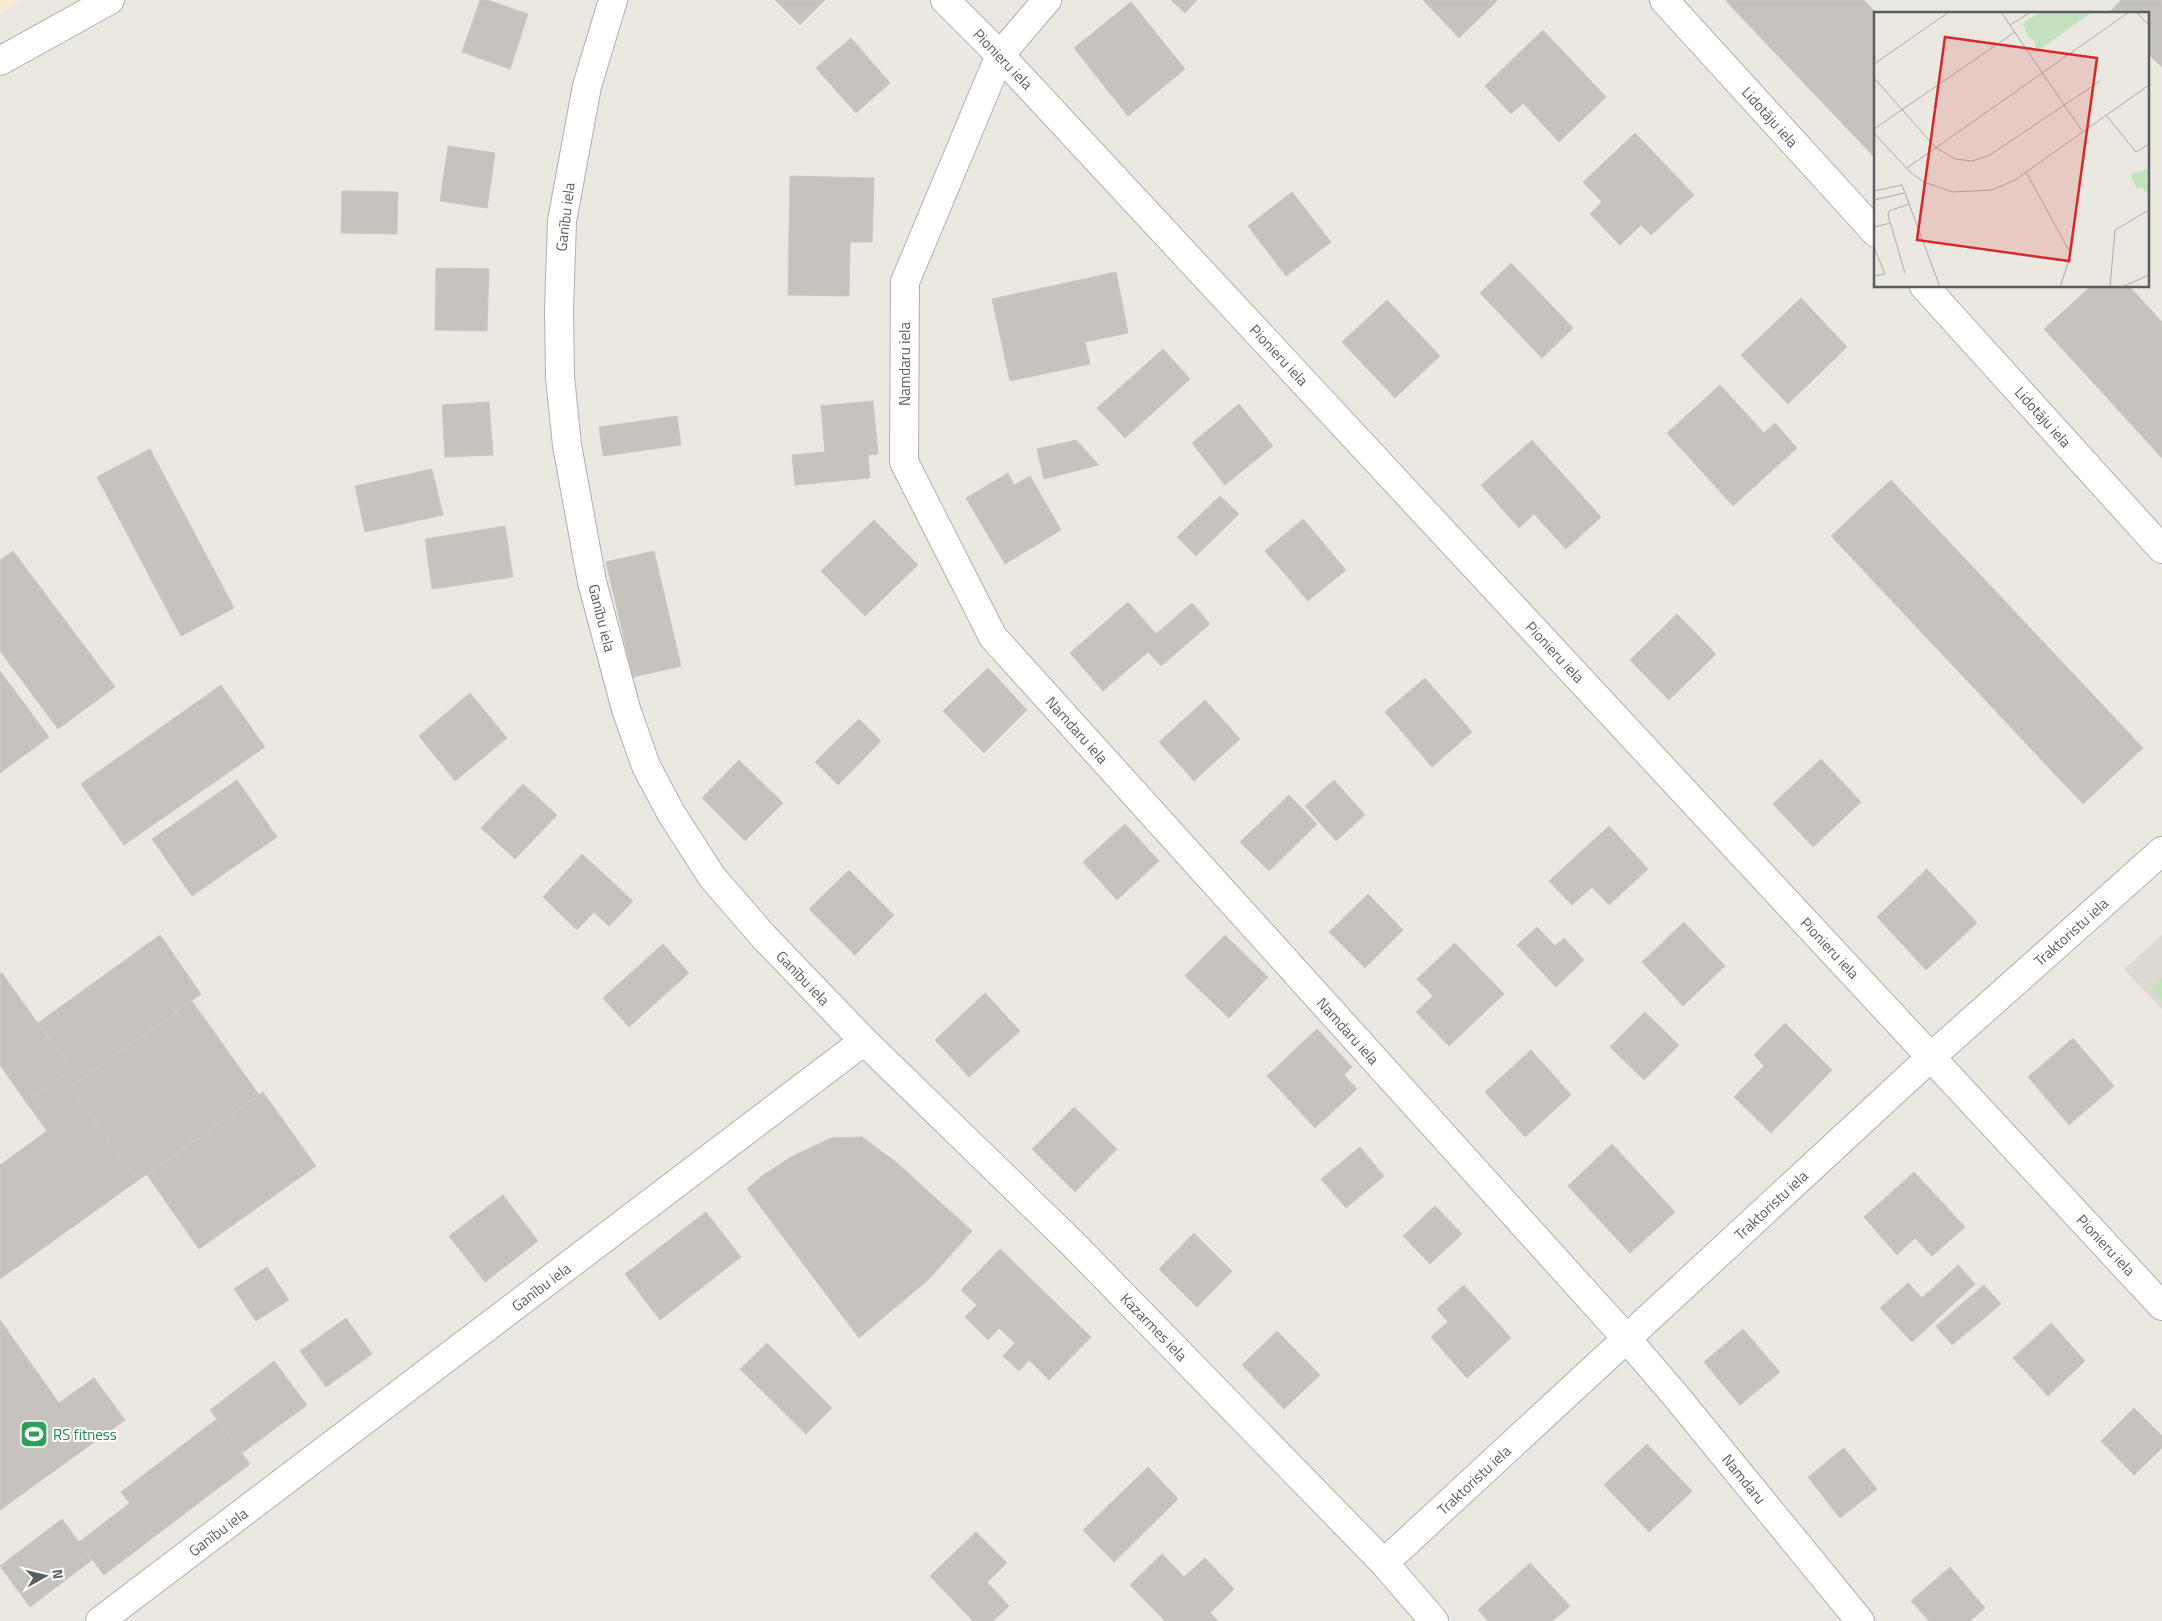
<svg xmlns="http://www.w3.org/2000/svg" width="2162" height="1621" font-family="'Titillium Web',sans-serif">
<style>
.commercial{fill:#fbebd6}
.education{fill:#ded8d2}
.green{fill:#c5e2be}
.building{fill:#c6c2be;stroke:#cfc7c0}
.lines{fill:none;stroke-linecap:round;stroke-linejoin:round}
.street-casing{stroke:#acb0b3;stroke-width:30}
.street{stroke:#fff;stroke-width:28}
.labels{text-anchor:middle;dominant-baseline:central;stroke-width:4;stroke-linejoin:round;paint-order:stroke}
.street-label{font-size:15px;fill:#595e61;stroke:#fff}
.leisure-label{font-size:15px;fill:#27864d;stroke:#fff;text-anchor:start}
.inset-road{fill:none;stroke:#adacaa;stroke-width:1}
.view{fill:#d62828;fill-opacity:0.15;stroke:#d62828;stroke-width:2.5}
.inset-edge{fill:none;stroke:#595e61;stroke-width:2.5}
</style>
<rect width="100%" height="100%" fill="#ebe7e1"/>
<!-- commercial -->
<path class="commercial" d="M0 0H24L0 13Z"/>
<!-- education -->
<path class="education" d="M2162 935V1009L2124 969Z"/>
<!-- green -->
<path class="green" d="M2162 978V1000L2151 989Z"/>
<!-- building -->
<g class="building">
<path d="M480 0H487L528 14 510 69 462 52Z"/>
<path d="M775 0H825L800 25Z"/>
<path d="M1171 0H1197L1185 13Z"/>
<path d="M1423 0H1498L1459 38Z"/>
<path d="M1725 0H1864L1877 14 1876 159Z"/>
<path d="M2121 0H2162V67L2148 54V14H2108Z"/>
<path d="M1131 2 1185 69 1128 116 1074 48Z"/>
<path d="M1543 30 1606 97 1559 142 1523 103 1511 114 1485 86Z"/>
<path d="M851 38 890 83 856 113 816 68Z"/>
<path d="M1635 133 1694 195 1651 235 1641 225 1620 245 1590 214 1602 202 1583 182Z"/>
<path d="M448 146 495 153 487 208 440 201Z"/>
<path d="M790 176 874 178 872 242H850L849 296 788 295Z"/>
<path d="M342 191 398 192 397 234 341 233Z"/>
<path d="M1292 192 1331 242 1286 276 1248 226Z"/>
<path d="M1511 263 1573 328 1542 358 1480 293Z"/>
<path d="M436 268 489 269 487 331 435 330Z"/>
<path d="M1116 272 1128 333 1085 342 1090 364 1010 381 992 299Z"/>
<path d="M2091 286H2129L2162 322V458L2044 329Z"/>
<path d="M1801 298 1847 347 1788 404 1741 355Z"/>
<path d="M1387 300 1440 356 1395 398 1342 342Z"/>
<path d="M1163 349 1190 379 1125 438 1097 408Z"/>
<path d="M1720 385 1764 433 1775 423 1797 448 1733 506 1667 433Z"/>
<path d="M873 401 878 454 868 455 870 478 795 485 792 455 825 452 821 406Z"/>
<path d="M489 402 493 455 445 457 442 405Z"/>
<path d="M1239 404 1273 446 1225 485 1192 443Z"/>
<path d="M677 416 681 445 603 456 599 427Z"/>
<path d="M1076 440 1099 465 1044 479 1037 449Z"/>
<path d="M1532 440 1601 517 1566 549 1534 514 1519 528 1481 485Z"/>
<path d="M150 449 234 608 181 636 97 477Z"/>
<path d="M432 469 443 515 365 532 355 486Z"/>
<path d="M1008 473 1014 485 1030 476 1061 530 1005 564 966 498Z"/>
<path d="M1891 480 2143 748 2083 804 1831 536Z"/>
<path d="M1220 496 1239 514 1196 556 1177 537Z"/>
<path d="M1303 519 1346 570 1308 601 1265 551Z"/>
<path d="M874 520 918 565 865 616 821 571Z"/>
<path d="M505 526 513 577 432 589 425 539Z"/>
<path d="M13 551 115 687 58 729 0 651V560Z"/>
<path d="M654 551 681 666 633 677 606 562Z"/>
<path d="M1128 602 1156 634 1192 603 1210 624 1161 666 1148 652 1103 691 1070 653Z"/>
<path d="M1677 614 1716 654 1669 700 1630 660Z"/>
<path d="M988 668 1027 710 984 753 943 711Z"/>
<path d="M0 671 49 737 0 773Z"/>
<path d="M1425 678 1472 732 1432 767 1385 712Z"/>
<path d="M221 685 265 747 124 845 81 784Z"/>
<path d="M470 693 507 738 455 781 419 736Z"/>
<path d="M1205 700 1240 739 1194 781 1159 742Z"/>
<path d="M859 719 881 741 838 785 815 762Z"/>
<path d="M1821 759 1861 802 1813 847 1773 804Z"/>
<path d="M739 760 783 803 745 841 702 798Z"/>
<path d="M237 780 277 837 192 896 152 839Z"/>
<path d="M1334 780 1365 815 1336 841 1305 806Z"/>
<path d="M523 784 557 815 515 859 481 828Z"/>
<path d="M1289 795 1317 824 1269 871 1240 842Z"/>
<path d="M1125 824 1159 861 1117 900 1083 862Z"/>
<path d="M1609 826 1648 869 1609 905 1592 887 1572 905 1549 881Z"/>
<path d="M582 854 633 901 609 926 594 912 577 930 543 897Z"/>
<path d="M1927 869 1977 923 1926 970 1877 917Z"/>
<path d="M849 870 894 915 855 955 809 909Z"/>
<path d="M1368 894 1403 930 1365 968 1329 932Z"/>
<path d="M1684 922 1725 966 1683 1006 1642 962Z"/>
<path d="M1537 927 1555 946 1564 938 1584 960 1556 987 1517 945Z"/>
<path d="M160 935 201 994 79 1081 38 1023Z"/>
<path d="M1225 935 1268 977 1229 1018 1185 976Z"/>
<path d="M1455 943 1504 994 1449 1046 1416 1012 1433 996 1417 979Z"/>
<path d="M663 944 689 973 629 1027 603 998Z"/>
<path d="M2 973 79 1081 70 1087 62 1076 26 1102 0 1065V974Z"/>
<path d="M985 993 1020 1031 969 1077 935 1040Z"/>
<path d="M192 1001 259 1095 137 1181 70 1087Z"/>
<path d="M1645 1012 1679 1045 1644 1080 1610 1047Z"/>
<path d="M1785 1023 1832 1070 1771 1133 1734 1097 1764 1066 1754 1055Z"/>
<path d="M1317 1029 1352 1067 1344 1075 1357 1089 1315 1128 1267 1076Z"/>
<path d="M2073 1038 2114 1086 2069 1125 2028 1077Z"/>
<path d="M1531 1050 1571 1095 1525 1137 1485 1092Z"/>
<path d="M62 1076 137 1181 0 1279V1165L47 1131 26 1102Z"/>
<path d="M263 1092 316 1166 199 1249 147 1175Z"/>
<path d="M1074 1107 1117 1149 1075 1192 1032 1149Z"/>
<path d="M862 1137 897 1163 972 1231 929 1279 859 1338 747 1189 763 1175 791 1157 831 1138Z"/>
<path d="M1612 1144 1675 1212 1630 1253 1568 1186Z"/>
<path d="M1360 1147 1384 1176 1346 1208 1321 1179Z"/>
<path d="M1914 1172 1965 1227 1932 1256 1915 1238 1897 1255 1864 1217Z"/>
<path d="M503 1195 538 1241 485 1282 449 1236Z"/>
<path d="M1435 1206 1462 1234 1430 1264 1403 1236Z"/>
<path d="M706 1212 741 1257 660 1320 625 1274Z"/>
<path d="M1194 1233 1232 1271 1197 1307 1159 1269Z"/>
<path d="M1000 1249 1091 1337 1049 1380 1029 1360 1019 1371 1003 1356 1015 1343 999 1328 988 1340 965 1317 977 1305 961 1290Z"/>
<path d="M1958 1265 1975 1284 1912 1342 1880 1308 1908 1283 1922 1298Z"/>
<path d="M267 1267 289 1300 256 1321 234 1289Z"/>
<path d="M1464 1285 1511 1338 1467 1378 1431 1337 1448 1322 1437 1309Z"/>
<path d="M1984 1285 2001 1304 1952 1345 1936 1326Z"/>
<path d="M346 1318 372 1354 326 1387 300 1351Z"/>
<path d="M0 1320 59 1403 94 1378 125 1420 0 1510Z"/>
<path d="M2051 1323 2085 1361 2048 1396 2013 1358Z"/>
<path d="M1743 1329 1780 1372 1740 1405 1704 1362Z"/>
<path d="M1277 1331 1320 1375 1284 1409 1242 1365Z"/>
<path d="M767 1343 832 1408 806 1434 740 1369Z"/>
<path d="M274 1361 307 1405 242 1453 210 1410Z"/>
<path d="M2134 1408 2162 1436V1448L2134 1475 2101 1441Z"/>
<path d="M217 1419 250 1464 155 1536 121 1492Z"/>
<path d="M1647 1444 1692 1491 1649 1532 1604 1485Z"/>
<path d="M1844 1448 1877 1489 1840 1518 1808 1477Z"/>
<path d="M1148 1467 1178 1499 1114 1562 1083 1530Z"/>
<path d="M130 1503 155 1536 104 1575 79 1542Z"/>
<path d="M62 1519 92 1560 30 1607 0 1566Z"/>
<path d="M976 1532 1007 1563 987 1582 1009 1606 993 1621H973L930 1576Z"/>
<path d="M1162 1554 1184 1577 1205 1558 1234 1589 1210 1613 1218 1621H1165L1130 1585Z"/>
<path d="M1530 1563 1570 1606 1552 1621H1488L1478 1610Z"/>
<path d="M1950 1567 1985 1608 1970 1621H1929L1911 1601Z"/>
</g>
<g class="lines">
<defs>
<g id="street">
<path d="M613 0 587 86 562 221 559 309 560 377 567 445 592 582 626 709 646 766 671 813 712 877 764 937 864 1041 1072 1243 1384 1563 1434 1621"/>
<path d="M945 0 1000 55 2162 1306"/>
<path d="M1047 0 1000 55 905 282 904 462 993 637 1627 1339 1675 1395 1860 1621"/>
<path d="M1664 0 1876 233"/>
<path d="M0 61 110 0"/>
<path d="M1924 286 2162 549"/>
<path d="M1384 1563 1931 1057 2162 851"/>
<path d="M100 1621 864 1041"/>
</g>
</defs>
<!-- street casing -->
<use href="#street" class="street-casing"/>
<!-- street -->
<use href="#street" class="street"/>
</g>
<!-- icons -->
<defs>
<symbol id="stadium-square" viewBox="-11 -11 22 22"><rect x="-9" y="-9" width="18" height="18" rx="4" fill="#2e9e5b" stroke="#fff"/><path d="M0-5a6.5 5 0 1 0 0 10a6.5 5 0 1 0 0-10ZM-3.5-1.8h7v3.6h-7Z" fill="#fff"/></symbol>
</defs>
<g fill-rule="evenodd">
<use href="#stadium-square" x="18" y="1418" width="32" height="32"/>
</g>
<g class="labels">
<!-- street labels -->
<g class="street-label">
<text transform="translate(1003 59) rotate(46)">Pionieru iela</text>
<text transform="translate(1770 117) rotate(48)">Lidotāju iela</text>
<text transform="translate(565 217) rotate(-83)">Ganību iela</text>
<text transform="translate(1279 355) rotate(47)">Pionieru iela</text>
<text transform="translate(904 364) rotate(-90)">Namdaru iela</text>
<text transform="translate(2043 417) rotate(48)">Lidotāju iela</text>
<text transform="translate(602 618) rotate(76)">Ganību iela</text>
<text transform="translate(1555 652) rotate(47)">Pionieru iela</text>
<text transform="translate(1077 730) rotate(48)">Namdaru iela</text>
<text transform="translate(2071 932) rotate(-42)">Traktoristu iela</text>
<text transform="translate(1830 948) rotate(47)">Pionieru iela</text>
<text transform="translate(803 978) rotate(46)">Ganību iela</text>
<text transform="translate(1348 1031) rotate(48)">Namdaru iela</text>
<text transform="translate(1771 1205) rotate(-43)">Traktoristu iela</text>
<text transform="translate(2106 1245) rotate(47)">Pionieru iela</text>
<text transform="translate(541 1287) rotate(-37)">Ganību iela</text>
<text transform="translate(1154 1327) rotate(46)">Kazarmes iela</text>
<text transform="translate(1744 1479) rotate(51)">Namdaru</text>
<text transform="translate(1474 1480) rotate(-43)">Traktoristu iela</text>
<text transform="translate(218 1532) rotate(-37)">Ganību iela</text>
</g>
<!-- leisure labels -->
<g class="leisure-label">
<text x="53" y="1434">RS fitness</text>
</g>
</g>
<!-- overview -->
<g transform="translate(1874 12)">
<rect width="275" height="275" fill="#ebe7e1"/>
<path d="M165 0H218L164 39 160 33 162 30 152 22 151 14H146ZM275 156V182L267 175 263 177 256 163Z" fill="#c5e2be"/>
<path class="inset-road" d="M127 0 208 119M262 0 275 13M136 13 157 0M0 52 75 0M0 66 61 135 81 147 98 149 116 143 226 69M232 103 262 140 275 132M0 117 141 20M0 121 37 161 50 170 79 180 118 178 141 168 275 73M33 156 255 0M152 160 197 242 186 275M0 179 28 173 66 275M0 188 30 181M0 215 16 211M0 235 11 262 0 264M31 261 14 203 15 199 35 192M236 275 241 218 275 198M248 275 275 263"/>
<path class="view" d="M71 25 223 46 195 249 43 228Z"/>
<rect width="275" height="275" class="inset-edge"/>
</g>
<!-- north arrow -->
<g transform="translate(45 1576) rotate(82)" stroke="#ffffff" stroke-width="4" paint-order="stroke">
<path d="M0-4L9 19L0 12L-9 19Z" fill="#595e61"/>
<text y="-8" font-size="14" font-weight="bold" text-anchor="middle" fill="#595e61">N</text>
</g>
</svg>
